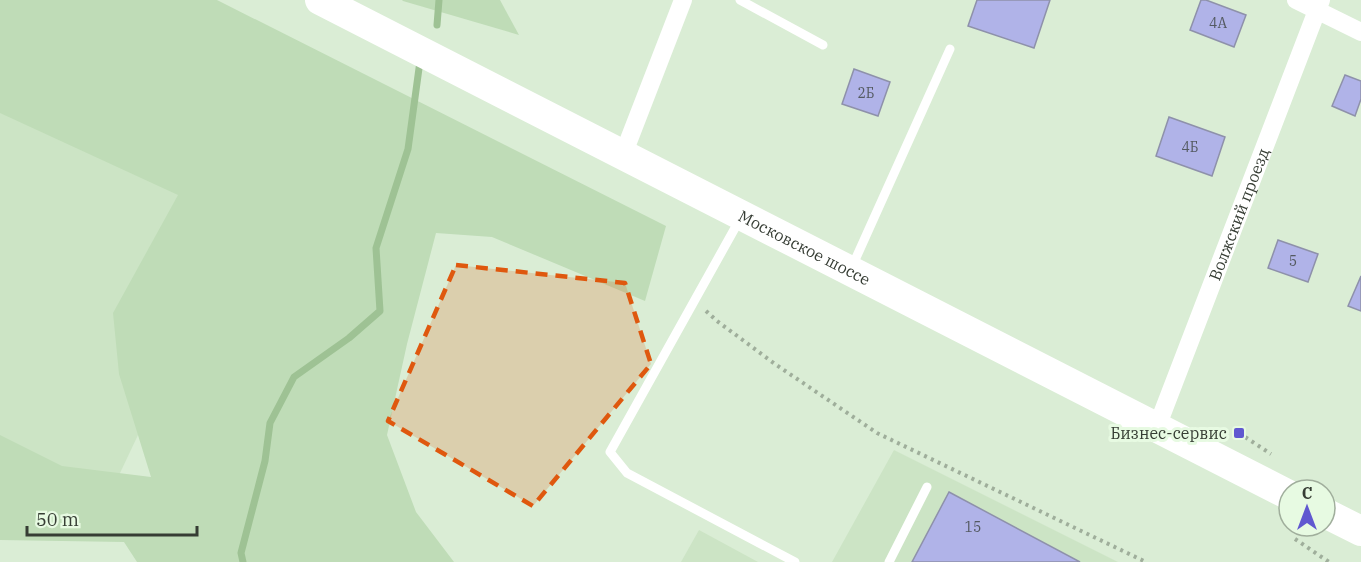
<svg xmlns="http://www.w3.org/2000/svg" width="1361" height="562" font-family="'IBM Plex Serif',serif">
<style>
.built{fill:#cce4c5}
.green{fill:#bfdcb7}
.lines{fill:none;stroke-linecap:round;stroke-linejoin:round}
.stream{stroke:#9ec294;stroke-width:7}
.building{fill:#b0b3e8;stroke:#8e91aa;stroke-width:1.5}
.path{stroke:#9fae9b;stroke-width:4;stroke-dasharray:3 4.5;stroke-linecap:butt}
.lane{stroke:#fff;stroke-width:9}
.street{stroke:#fff;stroke-width:18}
.primary{stroke:#fff;stroke-width:30}
.marked{fill:#df580e;fill-opacity:0.2;stroke:#df580e;stroke-width:4.5;stroke-dasharray:12 8;stroke-linejoin:round}
.poi-dot{fill:#6058d0;stroke:#e7fae2;stroke-width:2}
.labels{text-anchor:middle;dominant-baseline:central;stroke-width:6;stroke-linejoin:round;paint-order:stroke}
.number-label{font-size:14px;fill:#545a61}
.street-label{font-size:16px;fill:#363d34;stroke:#e7fae2}
.poi-label{font-size:16px;fill:#363d34;stroke:#e7fae2;text-anchor:end}
</style>
<rect width="100%" height="100%" fill="#daedd5"/>
<!-- built -->
<g class="built">
<path d="M0 65 253 192 103 509 0 457Z"/>
<path d="M894 450 1118 562H832Z"/>
<path d="M699 530 758 562H681Z"/>
</g>
<!-- green -->
<g class="green">
<path d="M0 0H217L666 226 645 301 492 237 436 233 407 344 387 435 416 512 454 562H137L124 542 0 540V435L62 466 151 477 119 374 113 313 178 195 0 113Z"/>
<path d="M402 0H500L519 35 403 1Z"/>
</g>
<g class="lines">
<!-- stream -->
<g class="stream">
<path d="M437 25 439 0"/>
<path d="M243 562 241 553 265 461 270 423 294 377 349 338 380 311 376 248 408 149 420 61"/>
</g>
</g>
<!-- building -->
<g class="building">
<path d="M977 0H1050L1034 48 968 26Z"/>
<path d="M1201 0H1206L1246 15 1234 47 1190 30Z"/>
<path d="M854 69 890 82 878 116 842 104Z"/>
<path d="M1345 75 1361 81V99L1355 116 1332 106Z"/>
<path d="M1169 117 1225 137 1212 176 1156 156Z"/>
<path d="M1278 240 1318 254 1308 282 1268 268Z"/>
<path d="M1361 276V311L1348 306Z"/>
<path d="M949 492 1080 562H912Z"/>
</g>
<g class="lines">
<!-- path -->
<g class="path">
<path d="M706 311 717 321 775 364 877 433 1146 562"/>
<path d="M1239 433 1271 454"/>
<path d="M1295 539 1329 562"/>
</g>
<!-- lane -->
<g class="lane">
<path d="M740 0 823 45"/>
<path d="M740 219 610 452 627 473 795 562"/>
<path d="M851 269 950 49"/>
<path d="M889 562 927 487"/>
</g>
<!-- street -->
<g class="street">
<path d="M1296 0 1361 32"/>
<path d="M623 155 683 0"/>
<path id="s1" d="M1157 427 1321 0"/>
</g>
<!-- primary -->
<g class="primary">
<path id="s2" d="M320 0 1289 495"/>
<path d="M1325 513 1361 531"/>
</g>
</g>
<!-- marked area -->
<path class="marked" d="M456 265 625 283 651 364 533 506 388 421Z"/>
<!-- markers -->
<rect class="poi-dot" x="1233" y="427" width="12" height="12" rx="3"/>
<g class="labels">
<!-- number labels -->
<g class="number-label">
<text x="1218" y="23">4А</text>
<text x="866" y="93">2Б</text>
<text x="1190" y="147">4Б</text>
<text x="1293" y="261">5</text>
<text x="973" y="527">15</text>
</g>
<!-- street labels -->
<g class="street-label">
<text stroke="none"><textPath href="#s1" startOffset="228">Волжский проезд</textPath></text>
<text stroke="none"><textPath href="#s2" startOffset="544">Московское шоссе</textPath></text>
</g>
<!-- poi labels -->
<g class="poi-label">
<text x="1227" y="433">Бизнес-сервис</text>
</g>
</g>
<!-- north arrow -->
<g transform="translate(1307 508)"><circle r="28" fill="#e7fae2" stroke="#a0ae9c" stroke-width="1.5"/>
<path d="M0-4.5L10 22L0 15L-10 22Z" fill="#6058d0"/>
<text y="-9" font-size="16" font-weight="bold" text-anchor="middle" fill="#363d34">С</text>
</g>
<!-- scale -->
<path d="M27 526v9h170v-9" fill="none" stroke="#363d34" stroke-width="3"/>
<text x="36" y="526" font-size="18" fill="#363d34" stroke="#e7fae2" stroke-width="4.5" paint-order="stroke">50 m</text>
</svg>
